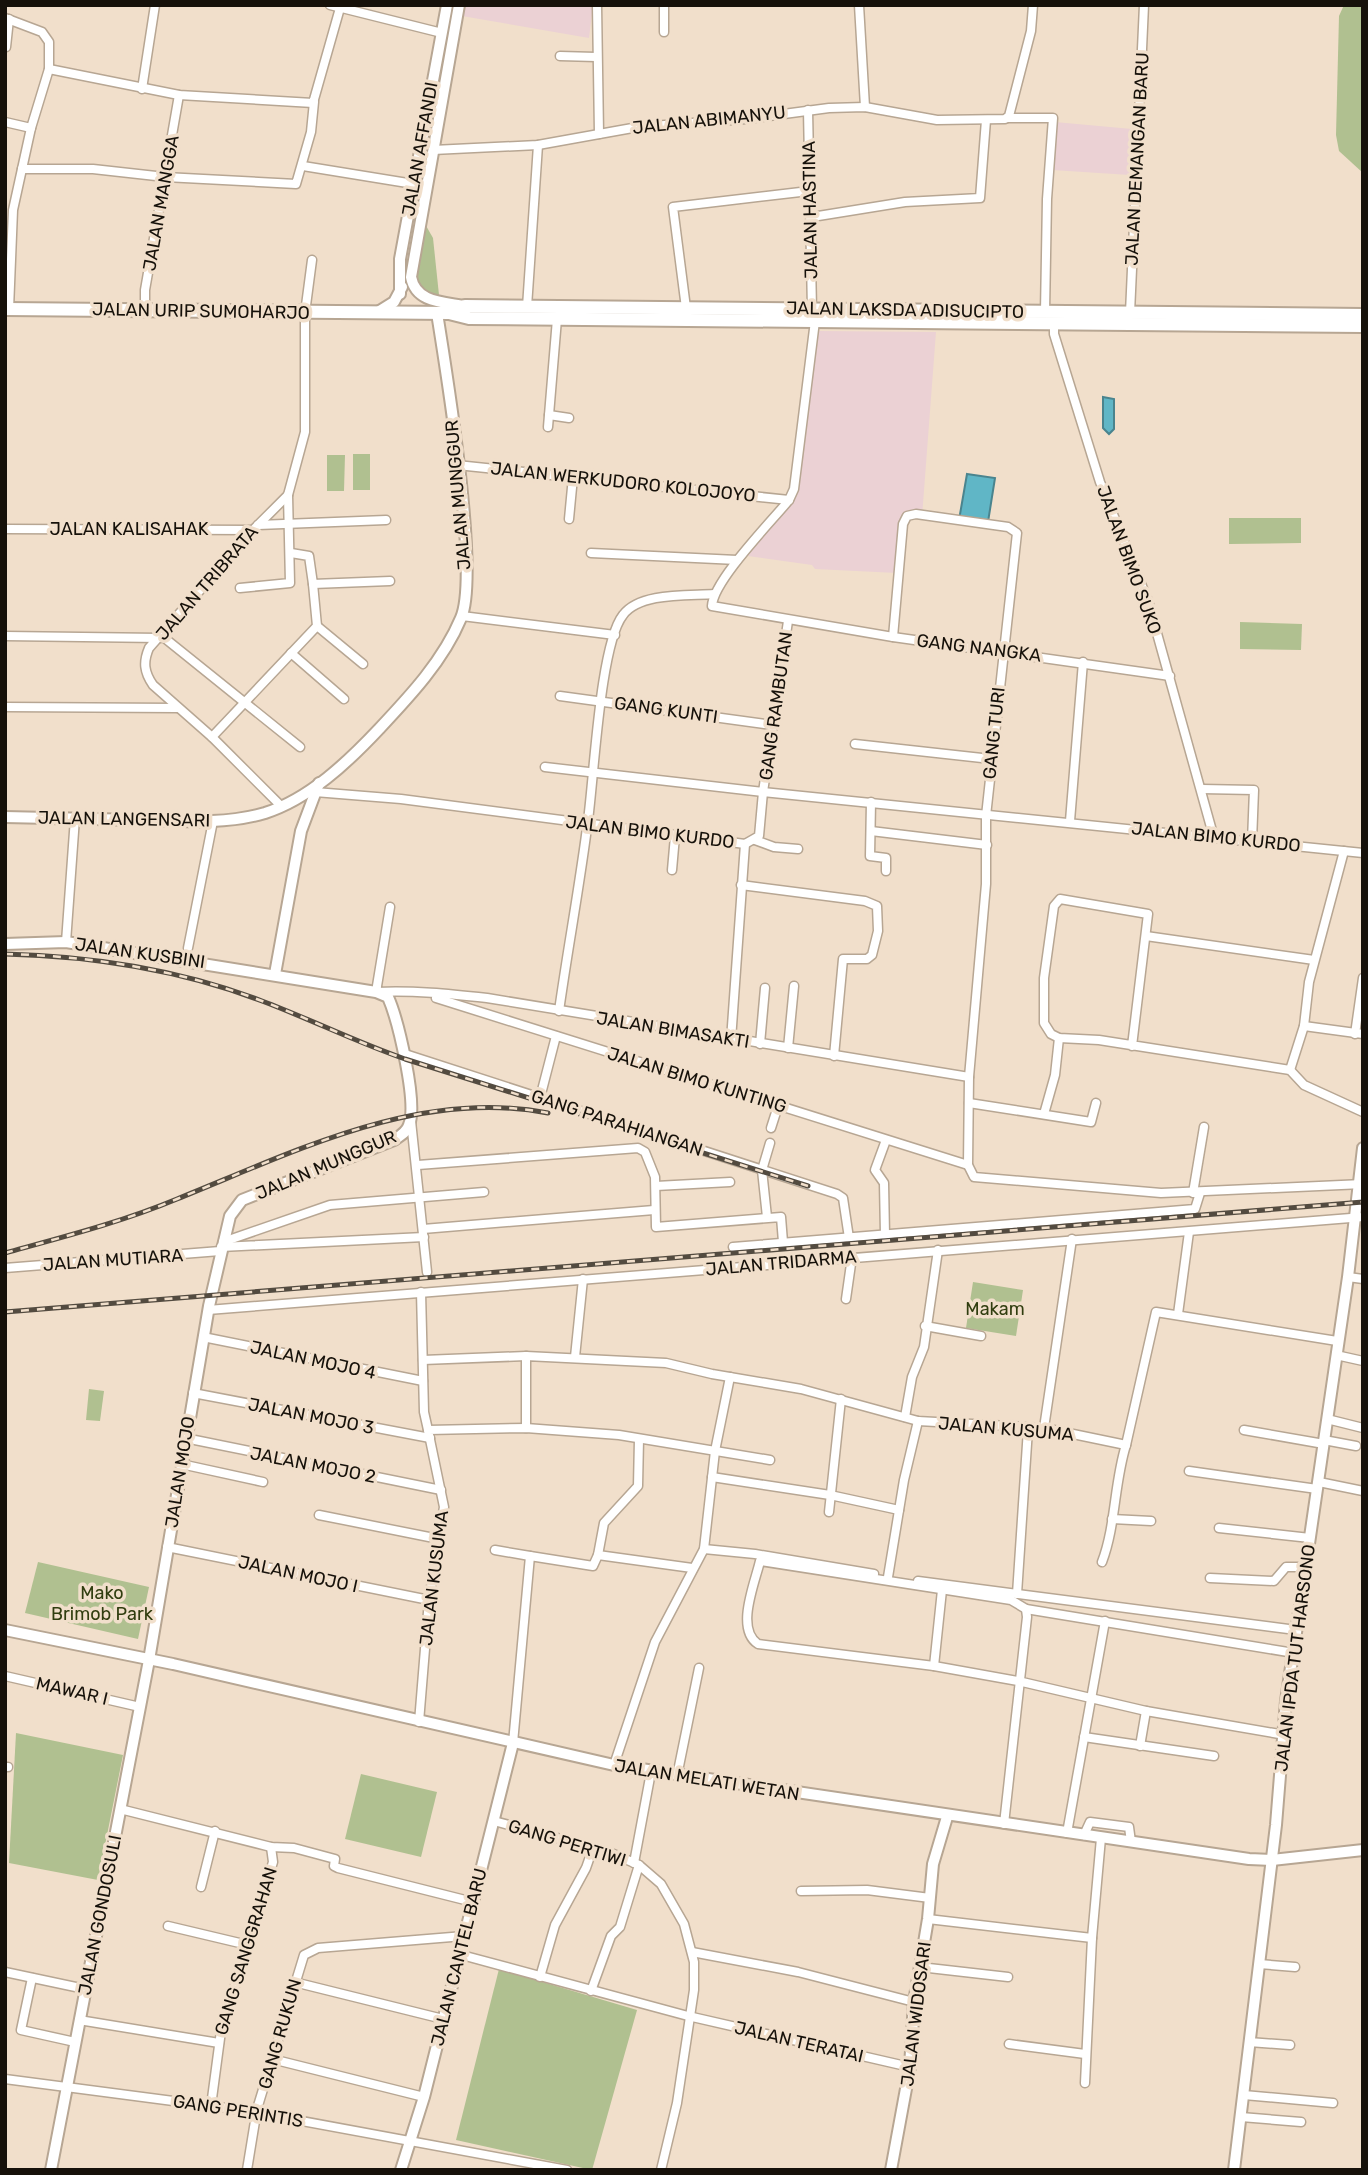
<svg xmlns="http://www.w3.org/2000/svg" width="1368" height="2175" font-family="Rubik,sans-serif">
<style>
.commercial{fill:#ebd1d4}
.green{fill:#b0c090}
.water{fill:#60b6c6;stroke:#4a848e;stroke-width:2}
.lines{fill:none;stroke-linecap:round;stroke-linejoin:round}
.street-casing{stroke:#b7a693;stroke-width:11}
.secondary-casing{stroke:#b7a693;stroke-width:14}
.primary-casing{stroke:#b7a693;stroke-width:16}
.street{stroke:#fff;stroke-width:8}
.secondary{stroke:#fff;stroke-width:10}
.primary{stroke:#fff;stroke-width:12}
.rail-casing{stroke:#534b40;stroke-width:5}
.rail{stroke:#f1dfcb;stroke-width:2.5;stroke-dasharray:8;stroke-linecap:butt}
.labels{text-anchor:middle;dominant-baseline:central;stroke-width:7;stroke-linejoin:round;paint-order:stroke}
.street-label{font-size:18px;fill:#16110a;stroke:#f1dfcb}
.park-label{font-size:18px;fill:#303d0f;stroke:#f1dfcb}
</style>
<rect width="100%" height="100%" fill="#f1dfcb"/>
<!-- commercial -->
<g class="commercial">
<path d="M464 5H593L589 38 462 16Z"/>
<path d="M1055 122 1132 129 1130 175 1052 170Z"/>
<path d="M819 331 936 332 922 517 902 515 897 573 815 569 812 565 748 556 795 495Z"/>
</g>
<!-- green -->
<g class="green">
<path d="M1344 5H1363V173L1339 151 1336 135 1339 16Z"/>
<path d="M425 224 433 238 439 295 425 294 416 281Z"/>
<rect x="353" y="454" width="17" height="36"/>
<path d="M327 455H345L344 491H327Z"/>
<path d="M1229 518H1301V543L1229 544Z"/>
<path d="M1240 622 1302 624 1301 650 1240 649Z"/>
<path d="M973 1282 1023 1290 1016 1336 966 1328Z"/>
<path d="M89 1389 104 1391 100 1421 86 1420Z"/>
<path d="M38 1562 149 1587 138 1639 25 1613Z"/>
<path d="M16 1733 123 1755 98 1880 9 1863Z"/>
<path d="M361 1774 437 1792 421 1857 345 1839Z"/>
<path d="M499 1969 637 2010 592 2170 456 2140Z"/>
</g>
<!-- water -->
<g class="water">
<path d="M1103 397 1114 399V429L1109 434 1103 428Z"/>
<path d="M967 474 995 478 988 522 959 520Z"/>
</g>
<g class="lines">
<defs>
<g id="street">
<path d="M330 5 442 33"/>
<path d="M597 5 599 134"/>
<path d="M664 5V32"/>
<path d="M859 5 865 107"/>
<path d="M5 18 42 32 49 42V69L31 128 13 210 9 309"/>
<path d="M6 47 9 19"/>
<path d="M560 56 596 57"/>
<path d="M49 69 179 95 313 103 340 8"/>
<path d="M142 89 155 5"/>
<path d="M808 110 812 310"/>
<path d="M1008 118H1053L1047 199 1045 312"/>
<path d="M5 122 31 128"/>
<path d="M433 150 538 145 638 127 746 119 829 108 865 107 937 120 1005 119 1009 116 1031 31 1033 5"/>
<path d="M303 166 426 186"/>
<path d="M22 169H93L165 177 296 184 311 132 314 102"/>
<path d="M812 217 905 202 980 198 986 120"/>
<path d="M527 307 538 145"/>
<path d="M686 308 673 207 809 191"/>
<path d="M145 311V290L179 95"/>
<path d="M1130 313 1144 5"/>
<path d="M815 321 794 489 789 500C771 522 713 581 712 606L893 637 1170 676"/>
<path d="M1054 323V334L1100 482 1148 601 1214 838"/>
<path d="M549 415 569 418"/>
<path d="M548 427 557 319"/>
<path d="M457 465 789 500"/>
<path d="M569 519 573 477"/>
<path d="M258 525 386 520"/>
<path d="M5 529 253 530"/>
<path d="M291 553 309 556 313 584 390 581"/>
<path d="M591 553 737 560"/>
<path d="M240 588 290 583 288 495"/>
<path d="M462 616 615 635"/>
<path d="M317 626 363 664"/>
<path d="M5 636 160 638"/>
<path d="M162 636 300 747"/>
<path d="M893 637 903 524 907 516 916 514 1008 527 1017 533 986 816V884L969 1077 968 1165 974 1177 1161 1193 1363 1184"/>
<path d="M291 653 344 699"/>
<path d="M560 696 772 725"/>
<path d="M5 707 177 708"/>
<path d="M212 737 317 626 313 584"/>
<path d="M855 744 991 759"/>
<path d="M545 767 763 792 788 621"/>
<path d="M1202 789 1254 790 1252 841"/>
<path d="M315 792 401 799 745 844 759 836 763 792 1363 853"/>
<path d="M871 802 870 856 886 858V871"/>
<path d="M281 806 212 737 153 685C144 672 143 662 149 648L253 530 288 495 305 432V313L312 260"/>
<path d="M1070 821 1083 662"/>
<path d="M871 831 987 845"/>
<path d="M755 840 774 847 798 849"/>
<path d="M672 870 675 836"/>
<path d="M741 885 865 901 877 906 878 931 872 955 867 959H843L834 1056"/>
<path d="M390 907 376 992C412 990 450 994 487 998L969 1077"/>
<path d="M1146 936 1314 960"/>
<path d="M66 942 75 818"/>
<path d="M188 948 213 821"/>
<path d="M436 998 968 1165"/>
<path d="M559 1011C568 947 580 884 588 820 594 778 600 644 623 615 640 592 689 596 714 594"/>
<path d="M1304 1026 1363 1034"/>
<path d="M1355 1034 1363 978"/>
<path d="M731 1040 745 844"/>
<path d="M760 1044 765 988"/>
<path d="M1132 1046 1148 914 1060 899 1054 906 1044 978V1023L1051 1034 1059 1038 1099 1040 1290 1070 1304 1085 1363 1112"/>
<path d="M788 1048 794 986"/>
<path d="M405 1054 837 1194 843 1198 849 1238"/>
<path d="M1290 1070 1304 1026 1309 982 1344 851"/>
<path d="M540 1098 556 1036"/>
<path d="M969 1103 1091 1122 1096 1103"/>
<path d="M1044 1114 1055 1075 1059 1038"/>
<path d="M411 1121 427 1272"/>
<path d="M771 1128 778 1106"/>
<path d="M418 1165 638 1148 645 1152 655 1177 656 1227 781 1217 783 1242"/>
<path d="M656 1186 730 1182"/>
<path d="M1193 1193 1204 1127"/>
<path d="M767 1217 762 1170 770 1143"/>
<path d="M423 1229 654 1210"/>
<path d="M885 1235 884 1183 875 1170 886 1140"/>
<path d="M223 1242 330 1205 484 1192"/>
<path d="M221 1247 424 1237"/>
<path d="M733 1247 1195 1209 1200 1193"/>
<path d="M5 1268 220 1251"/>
<path d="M1348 1277 1363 1279"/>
<path d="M421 1292 424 1412 428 1430"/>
<path d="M846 1299 852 1257"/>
<path d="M208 1310 1363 1217"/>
<path d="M1178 1314 1189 1232"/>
<path d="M925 1326 981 1336"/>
<path d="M203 1337 423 1381"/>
<path d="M1336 1355 1363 1361"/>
<path d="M575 1357 583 1279"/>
<path d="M423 1360 526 1356"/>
<path d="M193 1393 430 1438"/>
<path d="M905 1417 912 1377 924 1347 938 1250"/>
<path d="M1327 1419 1363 1428"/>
<path d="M526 1428V1356L666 1363 712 1374 801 1389 918 1421 1044 1428 1126 1445 1156 1312 1337 1341"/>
<path d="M1044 1428 1072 1239"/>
<path d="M1244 1430 1324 1444"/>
<path d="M185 1438 441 1490"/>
<path d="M1324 1440 1356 1446"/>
<path d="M181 1464 263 1482"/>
<path d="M1189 1471 1317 1489"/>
<path d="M712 1477 830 1495 899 1510"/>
<path d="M1319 1482 1363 1491"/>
<path d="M829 1512 841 1399"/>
<path d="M319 1515 439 1539"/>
<path d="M1112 1519 1151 1521"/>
<path d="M1219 1528 1310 1538"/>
<path d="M167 1547 429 1600"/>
<path d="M704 1549 755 1554 874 1574"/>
<path d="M495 1550 530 1556"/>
<path d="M598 1555 692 1568"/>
<path d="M1102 1562C1116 1525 1114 1483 1126 1445"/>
<path d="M888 1577 904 1480 918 1421"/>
<path d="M1210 1578 1274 1581 1286 1567H1306"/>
<path d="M918 1581 1296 1630"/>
<path d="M1017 1594 1028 1429"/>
<path d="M1026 1609 1294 1653"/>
<path d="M934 1666 942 1590"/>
<path d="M5 1676 140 1707"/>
<path d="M419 1722 429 1600 444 1507 428 1430 526 1428 619 1435 770 1460"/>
<path d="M1084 1737 1214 1756"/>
<path d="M513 1743 530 1556 593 1566 598 1555 604 1523 638 1486 639 1439"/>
<path d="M1140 1746 1146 1711"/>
<path d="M614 1765 655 1642 704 1549 715 1451 730 1377"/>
<path d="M5 1767H8"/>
<path d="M677 1776 699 1668"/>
<path d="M120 1809 271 1847 294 1848 335 1859 334 1866 338 1868 473 1902"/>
<path d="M494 1821 609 1852 639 1865 661 1884 684 1924 694 1962V1990L677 2103 661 2170"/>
<path d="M1004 1824 1027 1617 1026 1609 1011 1600 760 1561C755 1583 735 1629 758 1644L934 1666 1018 1681 1146 1711 1285 1735"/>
<path d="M1067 1833 1105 1621"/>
<path d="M1084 1835 1090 1822 1129 1827 1131 1842"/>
<path d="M634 1863 651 1772"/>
<path d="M201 1887 215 1831"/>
<path d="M801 1891 867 1890 930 1898"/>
<path d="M928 1919 1092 1938"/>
<path d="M168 1926 248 1945"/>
<path d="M692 1952 798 1972 914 2002"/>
<path d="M458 1954 688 2016 910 2067"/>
<path d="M1259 1964 1295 1967"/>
<path d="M920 1967 1008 1977"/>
<path d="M5 1972 85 1989"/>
<path d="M540 1977 555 1925 586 1868 593 1848"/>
<path d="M32 1978 21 2030 75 2042"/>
<path d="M294 1982 443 2019"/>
<path d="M591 1991 611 1936 620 1927 639 1865"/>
<path d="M79 2020 219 2043"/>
<path d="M1249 2042 1290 2045"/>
<path d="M1009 2044 1085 2054"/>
<path d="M272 2059 424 2097"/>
<path d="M5 2079 242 2110 567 2170"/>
<path d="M1085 2083 1092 1938 1101 1838"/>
<path d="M1244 2095 1333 2103"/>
<path d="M211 2106 221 2031 273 1862 271 1847"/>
<path d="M1241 2117 1301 2122"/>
<path d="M247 2170 257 2109 304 1955 318 1948 464 1936"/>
</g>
<g id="secondary">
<path d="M459 5 411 277C416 303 443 302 465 306"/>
<path d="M400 294V259L447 5"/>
<path d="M378 312 394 302 402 287"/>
<path d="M5 817C49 818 94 819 138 820 180 821 224 825 265 813 309 799 348 762 379 729 410 696 443 661 461 618 480 573 446 370 437 313"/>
<path d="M5 944 66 942 376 992 388 997C398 1020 418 1103 409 1125 407 1132 400 1136 394 1140L242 1200 230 1216 209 1306 149 1660 51 2170"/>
<path d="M275 974 301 831 319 783"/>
<path d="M5 1630 173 1664 614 1765 1249 1859 1272 1860 1363 1850"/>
<path d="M401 2170 424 2097 513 1743"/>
<path d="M891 2170 910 2067 914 2002 928 1919 933 1864 947 1817"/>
<path d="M1234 2170 1276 1825 1286 1701 1348 1277 1363 1148"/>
</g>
<g id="primary">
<path d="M5 309 449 313 469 318 1363 326"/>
<path d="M449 313 465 306 1363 315"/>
</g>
</defs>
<!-- street casing -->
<use href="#street" class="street-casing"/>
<!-- secondary casing -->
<use href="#secondary" class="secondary-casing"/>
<!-- primary casing -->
<use href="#primary" class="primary-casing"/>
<!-- street -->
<use href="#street" class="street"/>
<!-- secondary -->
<use href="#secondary" class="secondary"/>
<!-- primary -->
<use href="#primary" class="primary"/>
<defs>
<g id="rail">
<path d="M5 954C91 956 181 970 262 1001 310 1019 356 1042 405 1059L808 1186"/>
<path d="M5 1253C63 1237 122 1222 177 1199 294 1152 419 1088 548 1113"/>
<path d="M5 1312 1363 1202"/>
</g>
</defs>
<!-- rail casing -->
<use href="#rail" class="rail-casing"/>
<!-- rail -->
<use href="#rail" class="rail"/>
</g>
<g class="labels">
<!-- street labels -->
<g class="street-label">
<text transform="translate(709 120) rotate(-6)">JALAN ABIMANYU</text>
<text transform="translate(420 149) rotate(-80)">JALAN AFFANDI</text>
<text transform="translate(1137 159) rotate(-87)">JALAN DEMANGAN BARU</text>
<text transform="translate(161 203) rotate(-80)">JALAN MANGGA</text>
<text transform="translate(810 210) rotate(-91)">JALAN HASTINA</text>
<text transform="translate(905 310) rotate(1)">JALAN LAKSDA ADISUCIPTO</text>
<text transform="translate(201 311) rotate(1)">JALAN URIP SUMOHARJO</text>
<text transform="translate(623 482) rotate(6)">JALAN WERKUDORO KOLOJOYO</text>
<text transform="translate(458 495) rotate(-95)">JALAN MUNGGUR</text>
<text x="129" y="529">JALAN KALISAHAK</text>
<text transform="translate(1129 560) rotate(70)">JALAN BIMO SUKO</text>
<text transform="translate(207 583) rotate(-49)">JALAN TRIBRATA</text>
<text transform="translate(979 648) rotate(7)">GANG NANGKA</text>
<text transform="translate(776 706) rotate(-82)">GANG RAMBUTAN</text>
<text transform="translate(666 710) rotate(8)">GANG KUNTI</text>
<text transform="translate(994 733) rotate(-84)">GANG TURI</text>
<text transform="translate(124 819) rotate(1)">JALAN LANGENSARI</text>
<text transform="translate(650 832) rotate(7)">JALAN BIMO KURDO</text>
<text transform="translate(1216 837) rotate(6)">JALAN BIMO KURDO</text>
<text transform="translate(140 953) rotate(8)">JALAN KUSBINI</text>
<text transform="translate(673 1030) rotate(9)">JALAN BIMASAKTI</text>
<text transform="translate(697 1080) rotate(17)">JALAN BIMO KUNTING</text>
<text transform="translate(617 1123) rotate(18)">GANG PARAHIANGAN</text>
<text transform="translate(326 1165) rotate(-23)">JALAN MUNGGUR</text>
<text transform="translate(113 1260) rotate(-4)">JALAN MUTIARA</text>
<text transform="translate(781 1263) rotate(-5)">JALAN TRIDARMA</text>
<text transform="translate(313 1360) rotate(12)">JALAN MOJO 4</text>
<text transform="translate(311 1416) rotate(11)">JALAN MOJO 3</text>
<text transform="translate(1006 1429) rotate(5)">JALAN KUSUMA</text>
<text transform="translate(313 1465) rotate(11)">JALAN MOJO 2</text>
<text transform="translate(180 1472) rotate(-81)">JALAN MOJO</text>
<text transform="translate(298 1574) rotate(12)">JALAN MOJO I</text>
<text transform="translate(434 1578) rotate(-83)">JALAN KUSUMA</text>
<text transform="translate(1295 1658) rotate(-83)">JALAN IPDA TUT HARSONO</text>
<text transform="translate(72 1691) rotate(13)">MAWAR I</text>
<text transform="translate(707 1780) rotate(9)">JALAN MELATI WETAN</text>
<text transform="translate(567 1843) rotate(17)">GANG PERTIWI</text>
<text transform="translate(100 1915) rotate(-79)">JALAN GONDOSULI</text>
<text transform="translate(246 1951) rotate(-73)">GANG SANGGRAHAN</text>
<text transform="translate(459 1957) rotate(-76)">JALAN CANTEL BARU</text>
<text transform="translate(916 2014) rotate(-83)">JALAN WIDOSARI</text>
<text transform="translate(280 2034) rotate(-74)">GANG RUKUN</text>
<text transform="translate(799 2042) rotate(13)">JALAN TERATAI</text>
<text transform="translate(238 2111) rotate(9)">GANG PERINTIS</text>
</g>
<!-- park labels -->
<g class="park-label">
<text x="995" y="1309">Makam</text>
<text x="102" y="1593">Mako<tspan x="102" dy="21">Brimob Park</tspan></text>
</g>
</g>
<!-- border -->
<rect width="1368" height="2175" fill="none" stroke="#16110a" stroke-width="14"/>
</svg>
